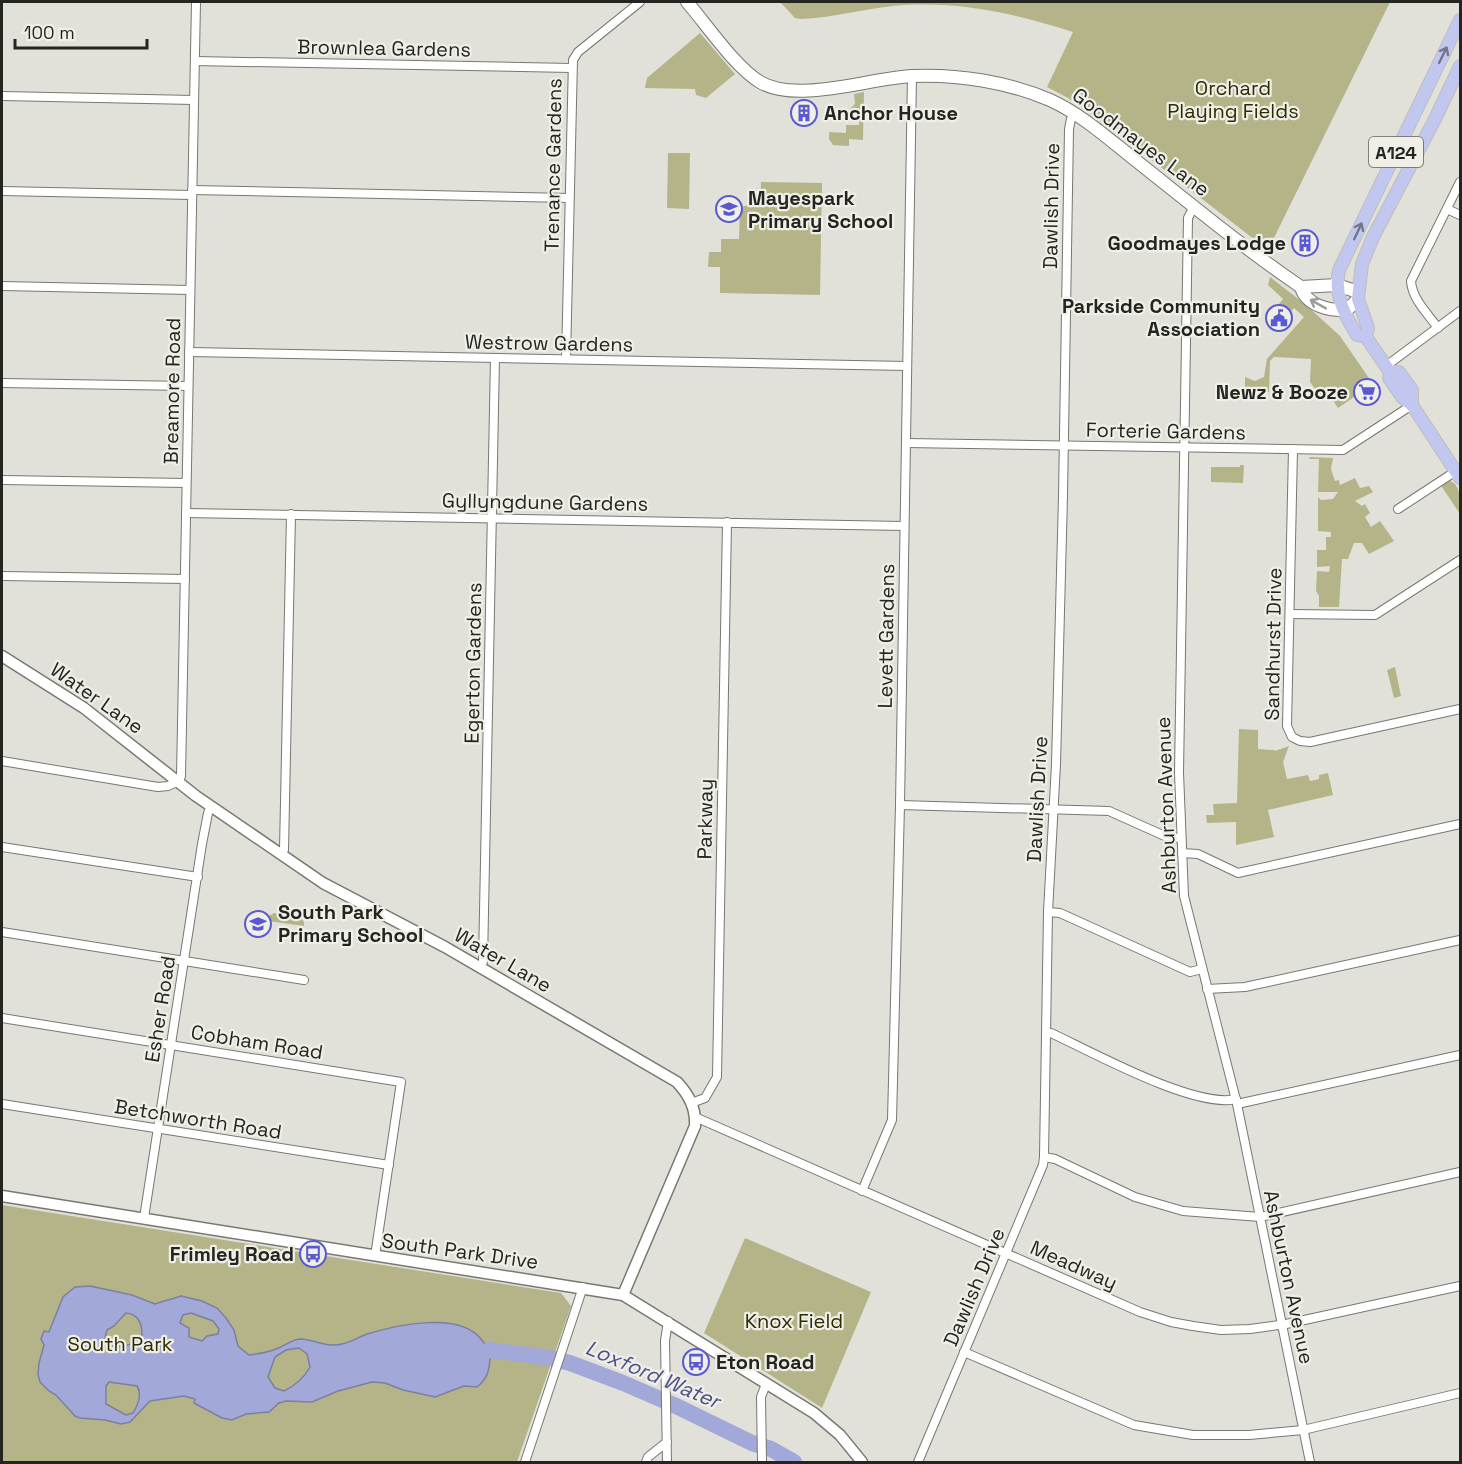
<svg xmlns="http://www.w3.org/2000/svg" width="1462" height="1464" font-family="'Space Grotesk',sans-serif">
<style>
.green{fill:#b5b489}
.water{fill:#a2a8d7;stroke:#7c80a0;stroke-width:1.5;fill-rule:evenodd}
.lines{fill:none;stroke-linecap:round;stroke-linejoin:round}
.river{stroke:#a2a8d7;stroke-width:16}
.minor-casing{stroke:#787871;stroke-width:10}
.tertiary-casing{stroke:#787871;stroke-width:13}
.secondary-casing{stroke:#787871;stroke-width:14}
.primary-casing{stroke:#bdbdbc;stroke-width:14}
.minor{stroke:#fff;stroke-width:8}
.tertiary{stroke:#fff;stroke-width:10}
.secondary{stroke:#fff;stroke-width:12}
.primary{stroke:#c2c7f0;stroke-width:12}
.oneway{stroke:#737688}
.oneway2{stroke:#9c9c9b}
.labels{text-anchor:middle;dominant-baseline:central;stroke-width:4.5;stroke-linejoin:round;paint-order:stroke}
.shield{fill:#efefe7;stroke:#61615c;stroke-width:1.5}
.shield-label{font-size:18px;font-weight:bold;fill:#242421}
.street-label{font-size:20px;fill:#242421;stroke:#efefe7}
.park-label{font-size:20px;fill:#2d2b01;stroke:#efefe7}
.poi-label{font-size:20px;font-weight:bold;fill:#242421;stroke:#efefe7;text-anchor:start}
.water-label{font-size:21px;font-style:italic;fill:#4b508c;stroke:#efefe7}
</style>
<rect width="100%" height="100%" fill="#e1e1da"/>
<!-- green -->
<g class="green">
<path d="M780 2H1390L1268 250 1100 120 1068 98 1047 87 1073 32C1014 13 955 0 893 6 862 9 832 18 801 19L795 18Z"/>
<path d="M700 33 735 74 706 98 696 95 695 89 645 88 647 78Z"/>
<path d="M864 92 863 140 849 139V146L833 145 829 139V132L846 133V125H859L860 111 850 109 855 104 854 94Z"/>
<path d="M668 153H690L689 209 667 208Z"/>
<path d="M761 182 822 183 820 295 720 293V267H708L709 252H721V239H739L740 207C757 204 761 199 761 182Z"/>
<path d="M1270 277 1306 305 1340 336 1373 384 1338 408 1328 393 1321 397 1310 382 1311 359 1274 357 1270 361 1269 392H1245V377L1255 381 1264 377 1267 359 1304 317 1294 308 1290 313 1279 304 1283 299 1268 285Z"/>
<path d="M1310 457 1333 458 1331 469 1335 481 1339 480 1340 485 1355 478 1360 488 1369 486 1373 492 1355 501 1362 506 1365 504 1370 513 1365 517 1371 527 1380 521 1394 541 1369 554 1362 543H1354L1348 559H1342L1339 607H1319V596L1316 591 1317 571 1329 572 1330 566 1317 567V550H1326V537H1331V532L1318 531V497L1321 500 1333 499 1338 492H1318L1319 459H1309Z"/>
<path d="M1240 465H1244L1243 483 1211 482V467H1240Z"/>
<path d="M1448 480C1462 484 1460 501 1460 514L1440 484Z"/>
<path d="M1395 667 1401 696 1394 698 1387 670Z"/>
<path d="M1239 729 1258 730V749L1274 750 1275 751 1289 746 1283 762 1287 779 1308 775 1310 781 1319 779V775L1328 773 1333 795 1268 810 1274 837 1236 845V822L1207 823 1206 815H1214L1213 804 1237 803Z"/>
<path d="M274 913 300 917 304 922V926L268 921 269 916Z"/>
<path d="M2 1205 561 1293 571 1306 517 1462H2Z"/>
<path d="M745 1238 871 1292 822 1408 704 1333Z"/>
</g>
<!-- water -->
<path class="water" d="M90 1286 132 1295 155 1304 181 1296 202 1301 217 1308 226 1318 234 1330 238 1346 249 1355C258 1354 268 1352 276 1349 285 1346 292 1339 301 1339 315 1340 328 1348 342 1344 351 1342 359 1337 367 1334 397 1325 459 1311 481 1339 486 1345 491 1352 490 1359 489 1372 487 1379 477 1387L464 1386 435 1397 403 1390 385 1383 372 1382 338 1391 312 1402 286 1401 279 1403 269 1412 246 1414 232 1420 222 1418 194 1403 195 1399 184 1396 150 1401 130 1422 121 1424 105 1420 80 1418 75 1416 56 1395 49 1391 40 1382 38 1374 39 1363 44 1345 41 1339 44 1331 49 1332 63 1297 75 1287ZM126 1313C138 1314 142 1323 142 1335 133 1347 116 1350 104 1342L107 1330 114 1326ZM191 1313 213 1321 219 1329 218 1334 207 1336 202 1341 189 1337V1328L180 1323 183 1315ZM299 1348 307 1354 310 1367C304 1378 296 1385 284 1391L275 1388 268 1377 275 1357 286 1350ZM109 1382 137 1386C142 1394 138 1405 133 1413L126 1415 106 1404V1386Z"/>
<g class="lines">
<!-- river -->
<path class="river" d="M489 1350 551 1358 570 1363 623 1383 674 1405 752 1443 771 1449 794 1462"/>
<defs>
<g id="minor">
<path d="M195 61 572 68"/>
<path d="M2 96 194 100"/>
<path d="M192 190 569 198"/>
<path d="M2 191 192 195"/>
<path d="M1194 206 1188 218 1179 773 1184 896 1237 1104 1310 1462"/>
<path d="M1447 209 1460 215"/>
<path d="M2 286 190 290"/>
<path d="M1438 328C1428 314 1412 299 1411 281L1460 182"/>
<path d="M189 352 907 366"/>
<path d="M566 359 573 60 578 52 640 2"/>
<path d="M1386 366 1460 311"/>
<path d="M2 383 188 386"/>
<path d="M906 443 1343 450 1412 405"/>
<path d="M1293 449 1287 726 1292 737 1300 741 1310 742 1460 709"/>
<path d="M2 480 186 483"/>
<path d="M1398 509 1456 471"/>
<path d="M186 513 904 526"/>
<path d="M2 576 185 579"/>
<path d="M1290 614 1375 615 1460 560"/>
<path d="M2 761 158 787 168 786 179 781 181 776 196 2"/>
<path d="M900 805 1109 811 1167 837 1181 838"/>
<path d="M2 847 198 877"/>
<path d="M1182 853 1198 854 1238 873 1460 824"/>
<path d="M281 855 284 850 291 514"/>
<path d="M1048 912 1060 913 1190 972 1202 969"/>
<path d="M2 932 304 980"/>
<path d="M480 967 483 962 495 358"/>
<path d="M1207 989 1245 987 1460 940"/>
<path d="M2 1018 401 1082 375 1256"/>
<path d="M1047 1033H1051C1092 1052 1195 1109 1236 1099"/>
<path d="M691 1103 705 1098 717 1077 727 522"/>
<path d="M2 1104 389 1165"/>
<path d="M1237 1104 1460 1055"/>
<path d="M695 1117 1140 1312 1171 1322 1193 1326 1221 1330 1250 1329 1286 1324 1460 1286"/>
<path d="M1044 1157 1055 1159 1135 1197 1183 1211 1260 1217 1460 1172"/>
<path d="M862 1191 892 1120 900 805 912 76"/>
<path d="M144 1218 202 844 208 813 211 806"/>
<path d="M964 1352 1134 1425 1193 1435H1249L1303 1430 1460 1393"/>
<path d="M525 1462 583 1287"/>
<path d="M646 1462 648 1457 667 1442"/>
<path d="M667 1462 665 1341 668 1321"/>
<path d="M762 1462 761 1397 766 1384"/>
<path d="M918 1462 1043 1165 1044 1157 1048 912 1056 764 1063 496 1069 129 1071 119 1074 114"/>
</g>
<g id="tertiary">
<path d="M2 656 84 708 196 796 323 883 445 947 677 1082C689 1095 696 1108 695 1126L623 1295"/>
<path d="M2 1196 623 1295 814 1413 840 1435 862 1462"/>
</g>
<g id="secondary">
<path d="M687 2C707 25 735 67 760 82 796 104 870 78 912 76 958 74 1008 82 1050 100 1083 115 1111 141 1139 163 1192 205 1245 249 1301 287 1306 306 1330 311 1347 310L1358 299"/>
<path d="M1301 287 1337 285 1358 292"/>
</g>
<g id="primary">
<path d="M1460 20 1339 270C1334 295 1344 314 1357 335L1366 337 1390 372 1389 378 1402 397 1412 405 1460 478"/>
<path d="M1366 337 1368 328 1358 299 1362 264 1373 237 1434 121 1460 66"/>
<path d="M1390 372H1399L1412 390V405"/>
</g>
</defs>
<!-- minor casing -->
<use href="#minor" class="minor-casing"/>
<!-- tertiary casing -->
<use href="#tertiary" class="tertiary-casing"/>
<!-- secondary casing -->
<use href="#secondary" class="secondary-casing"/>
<!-- primary casing -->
<use href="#primary" class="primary-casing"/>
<!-- minor -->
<use href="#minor" class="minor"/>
<!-- tertiary -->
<use href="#tertiary" class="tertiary"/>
<!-- secondary -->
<use href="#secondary" class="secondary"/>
<!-- primary -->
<use href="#primary" class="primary"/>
</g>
<!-- one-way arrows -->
<defs><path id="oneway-shaft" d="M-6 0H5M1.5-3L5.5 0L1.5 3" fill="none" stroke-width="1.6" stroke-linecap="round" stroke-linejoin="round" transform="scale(1.5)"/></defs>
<g class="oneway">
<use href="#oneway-shaft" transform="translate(1443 55) rotate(-64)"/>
<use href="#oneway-shaft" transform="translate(1358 231) rotate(-65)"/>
</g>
<use class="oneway2" href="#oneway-shaft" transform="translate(1318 304) rotate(-151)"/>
<!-- icons -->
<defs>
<symbol id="building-ring" viewBox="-11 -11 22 22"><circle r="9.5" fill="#efefe7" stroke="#5959d0" stroke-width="1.5"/><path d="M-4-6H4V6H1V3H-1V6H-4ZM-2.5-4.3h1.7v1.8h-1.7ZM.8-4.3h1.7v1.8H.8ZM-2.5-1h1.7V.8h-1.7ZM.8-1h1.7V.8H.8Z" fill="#5959d0"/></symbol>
<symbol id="school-ring" viewBox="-11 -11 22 22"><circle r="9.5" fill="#efefe7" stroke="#5959d0" stroke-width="1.5"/><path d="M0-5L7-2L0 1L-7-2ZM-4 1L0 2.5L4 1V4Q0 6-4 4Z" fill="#5959d0"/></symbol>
<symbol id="civic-ring" viewBox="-11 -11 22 22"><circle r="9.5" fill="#efefe7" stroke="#5959d0" stroke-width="1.5"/><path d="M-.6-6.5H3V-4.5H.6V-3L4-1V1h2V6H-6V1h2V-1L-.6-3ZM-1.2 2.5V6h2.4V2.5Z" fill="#5959d0"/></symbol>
<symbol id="supermarket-ring" viewBox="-11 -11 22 22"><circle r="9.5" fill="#efefe7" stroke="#5959d0" stroke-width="1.5"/><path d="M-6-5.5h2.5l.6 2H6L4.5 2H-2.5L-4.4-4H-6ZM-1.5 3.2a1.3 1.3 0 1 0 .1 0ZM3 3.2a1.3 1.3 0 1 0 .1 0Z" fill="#5959d0"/></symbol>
<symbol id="bus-ring" viewBox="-11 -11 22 22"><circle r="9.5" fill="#efefe7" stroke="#5959d0" stroke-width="1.5"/><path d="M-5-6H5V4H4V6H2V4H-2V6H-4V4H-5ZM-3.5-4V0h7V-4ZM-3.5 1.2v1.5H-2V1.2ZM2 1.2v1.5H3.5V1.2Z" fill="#5959d0"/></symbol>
</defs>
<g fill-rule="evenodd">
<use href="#building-ring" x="789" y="98" width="30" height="30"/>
<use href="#school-ring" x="714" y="194" width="30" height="30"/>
<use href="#building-ring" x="1290" y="228" width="30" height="30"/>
<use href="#civic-ring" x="1264" y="303" width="30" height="30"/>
<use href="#supermarket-ring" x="1352" y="377" width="30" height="30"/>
<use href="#school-ring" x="243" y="909" width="30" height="30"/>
<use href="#bus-ring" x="298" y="1239" width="30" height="30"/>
<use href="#bus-ring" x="681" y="1347" width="30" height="30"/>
</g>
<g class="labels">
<!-- shield labels -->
<rect class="shield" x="1369" y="137" width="54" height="30" rx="4.5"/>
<g class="shield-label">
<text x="1396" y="152">A124</text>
</g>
<!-- street labels -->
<g class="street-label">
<text transform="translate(384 48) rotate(1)">Brownlea Gardens</text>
<text transform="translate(1141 142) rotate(37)">Goodmayes Lane</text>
<text transform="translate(553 165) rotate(-89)">Trenance Gardens</text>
<text transform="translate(1051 206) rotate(-89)">Dawlish Drive</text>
<text transform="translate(549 343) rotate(1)">Westrow Gardens</text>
<text transform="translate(172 391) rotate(-89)">Breamore Road</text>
<text transform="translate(1166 431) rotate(1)">Forterie Gardens</text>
<text transform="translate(545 502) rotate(1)">Gyllyngdune Gardens</text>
<text transform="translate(886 636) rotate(-89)">Levett Gardens</text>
<text transform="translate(1273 644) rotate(-89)">Sandhurst Drive</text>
<text transform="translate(473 663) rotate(-89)">Egerton Gardens</text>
<text transform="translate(97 698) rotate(35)">Water Lane</text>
<text transform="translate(1037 799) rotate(-87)">Dawlish Drive</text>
<text transform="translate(1166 805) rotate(-92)">Ashburton Avenue</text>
<text transform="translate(705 819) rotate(-89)">Parkway</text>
<text transform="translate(503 960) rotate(30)">Water Lane</text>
<text transform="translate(160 1009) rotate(-81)">Esher Road</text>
<text transform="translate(257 1042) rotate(9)">Cobham Road</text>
<text transform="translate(198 1119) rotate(9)">Betchworth Road</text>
<text transform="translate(460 1251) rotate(8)">South Park Drive</text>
<text transform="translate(1074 1265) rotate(24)">Meadway</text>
<text transform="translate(1289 1277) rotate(78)">Ashburton Avenue</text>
<text transform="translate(974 1287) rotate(-67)">Dawlish Drive</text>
</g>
<!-- park labels -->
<g class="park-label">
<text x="1233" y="88">Orchard<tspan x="1233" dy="23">Playing Fields</tspan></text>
<text x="794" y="1321">Knox Field</text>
<text x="120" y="1344">South Park</text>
</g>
<!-- poi labels -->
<g class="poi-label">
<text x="824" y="113">Anchor House</text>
<text x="748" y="198">Mayespark<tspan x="748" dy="23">Primary School</tspan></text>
<text x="1286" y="243" text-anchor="end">Goodmayes Lodge</text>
<text x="1260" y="306" text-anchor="end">Parkside Community<tspan x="1260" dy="23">Association</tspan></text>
<text x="1348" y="392" text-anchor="end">Newz &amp; Booze</text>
<text x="278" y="912">South Park<tspan x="278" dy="23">Primary School</tspan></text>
<text x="294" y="1254" text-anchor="end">Frimley Road</text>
<text x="716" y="1362">Eton Road</text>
</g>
<!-- water labels -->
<g class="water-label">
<text transform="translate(653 1374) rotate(23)">Loxford Water</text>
</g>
</g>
<!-- border -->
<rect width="1462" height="1464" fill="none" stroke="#242421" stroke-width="6"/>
<!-- scale -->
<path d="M15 39v9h132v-9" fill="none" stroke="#242421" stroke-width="3"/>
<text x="24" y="39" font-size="18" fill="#242421" stroke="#efefe7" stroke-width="4.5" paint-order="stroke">100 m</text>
</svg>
